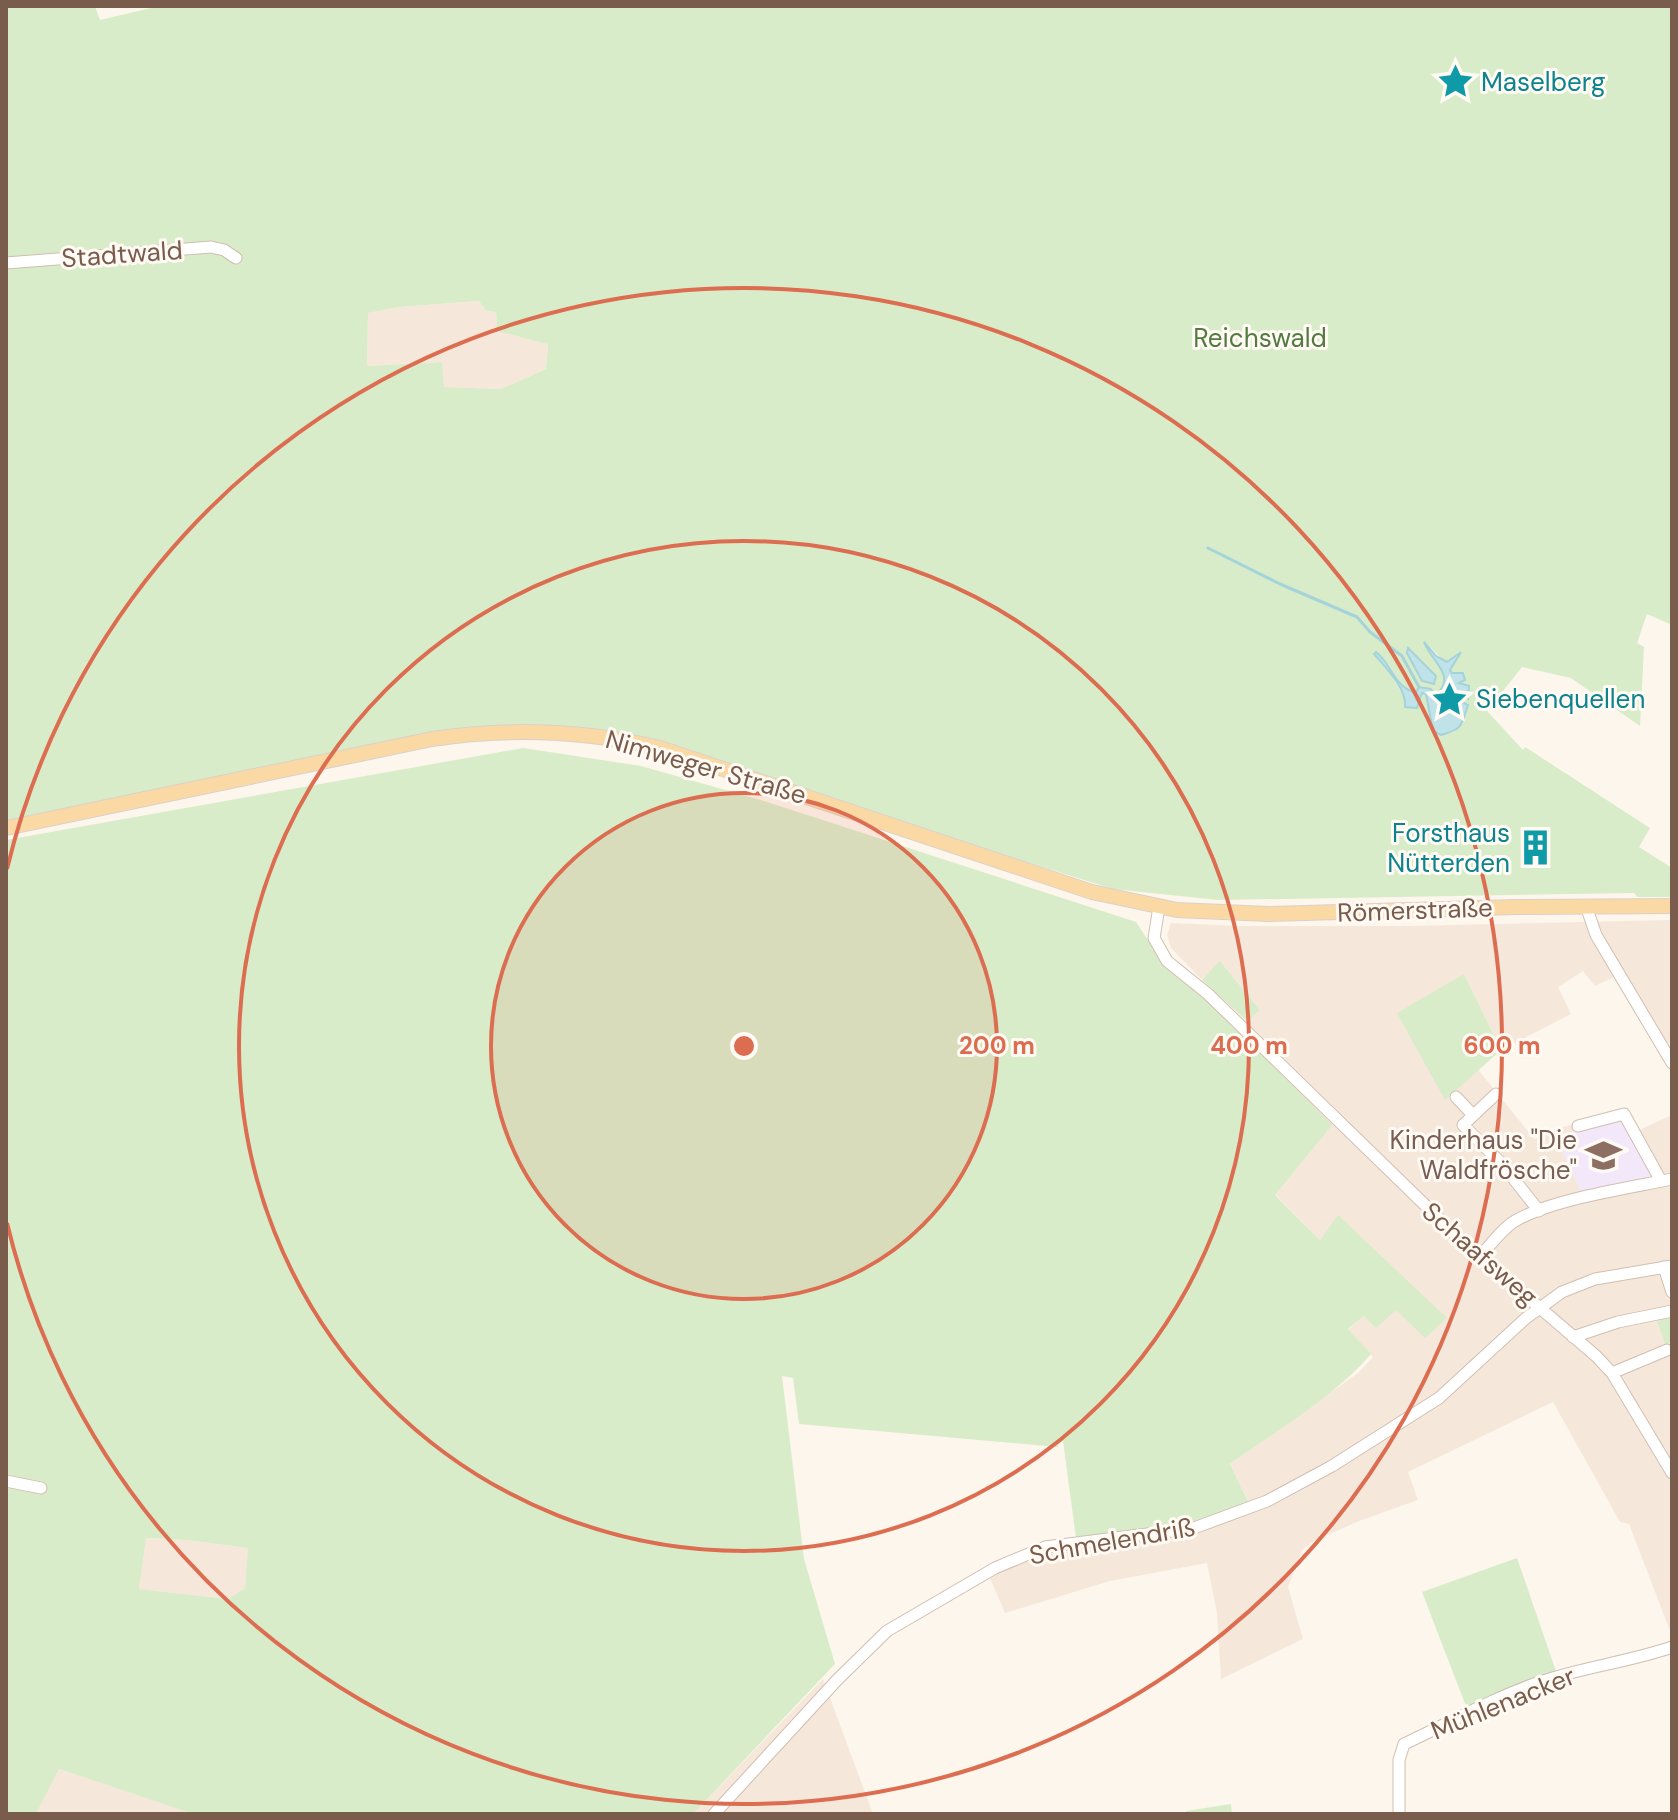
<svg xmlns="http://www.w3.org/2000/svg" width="1678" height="1820" font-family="'DM Sans',sans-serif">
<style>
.residential{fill:#f5e8da}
.education{fill:#f3e8fa}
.green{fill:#d8ecc9;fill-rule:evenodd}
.water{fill:#bfe3e8;stroke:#a5d3da;stroke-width:2}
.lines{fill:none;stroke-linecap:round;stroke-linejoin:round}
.stream{stroke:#a5d3da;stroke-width:3}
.minor-casing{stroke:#d1beb0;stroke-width:13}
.major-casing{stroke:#dad1cd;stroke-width:16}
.minor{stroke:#fff;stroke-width:11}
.major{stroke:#fbd9a5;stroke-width:14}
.ring{fill:none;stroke:#dc6d51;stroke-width:4}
.labels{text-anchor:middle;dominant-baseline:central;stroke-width:6;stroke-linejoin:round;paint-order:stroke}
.culture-label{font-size:26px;fill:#0d838f;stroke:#fffaf3;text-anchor:start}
.street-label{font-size:26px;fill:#7a5c4d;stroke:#fffaf3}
.park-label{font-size:26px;fill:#537a41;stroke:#fffaf3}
.education-label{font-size:26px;fill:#785e54;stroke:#fffaf3;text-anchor:end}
.centre{fill:#dc6d51;stroke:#fffaf3;stroke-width:4}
.ring-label{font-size:24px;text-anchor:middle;font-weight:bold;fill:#dc6d51;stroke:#fffaf3;stroke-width:6;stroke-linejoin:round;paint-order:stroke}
</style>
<rect width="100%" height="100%" fill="#fdf6ec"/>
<!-- residential -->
<g class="residential">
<path d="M479 301 486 311 496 312 497 331 548 343 546 369 501 389 443 387 441 362 367 366 368 313 399 307Z"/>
<path d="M1672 920V1041L1663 1045 1616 976 1595 986 1583 971 1558 987 1571 1014 1501 1050 1464 974 1445 1099 1477 1068 1534 1139 1550 1131 1626 1109 1637 1131 1672 1115V1311L1666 1343 1672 1342V1636L1629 1524 1620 1522 1553 1402 1408 1472 1418 1500 1359 1521 1314 1541 1302 1550 1288 1587 1303 1639 1221 1679 1217 1613 1207 1563 1110 1581 1005 1613 986 1569 1044 1544 1064 1539 1165 1528 1249 1502 1230 1464 1358 1373 1373 1357 1348 1330 1364 1316 1338 1216 1320 1240 1275 1194 1237 1029 1260 1010 1221 962 1202 980 1171 948 1167 935 1171 923 1239 926H1408Z"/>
<path d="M145 1538 186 1540 249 1548 245 1588 228 1599 139 1589Z"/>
<path d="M823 1679 873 1814H693Z"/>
<path d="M59 1769 193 1814H36Z"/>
</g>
<!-- education -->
<path class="education" d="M1612 1119 1622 1121 1651 1170 1650 1177 1647 1182 1583 1195 1557 1141 1560 1136Z"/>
<!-- green -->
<g class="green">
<path d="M6 6H95L100 20 160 6H1672V625L1647 614 1637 643 1644 647 1640 726 1571 678 1522 667 1487 711 1523 750 1525 747 1650 828 1639 847 1672 868V897H1637L1634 893 1218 900 1113 889 660 748 496 732 6 826ZM479 301 486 311 496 312 497 331 548 344 546 369 501 389 444 387 442 362 367 366 368 313 399 307ZM1425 642 1444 661 1447 662 1459 652 1461 653 1450 670 1452 673H1463L1465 680 1458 683V695L1454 688 1449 689 1446 696 1455 698V732L1441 735 1433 731 1426 694 1422 693 1420 701 1404 705 1406 700 1386 667 1374 655 1375 652C1391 662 1395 680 1409 691L1416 692 1419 687 1431 689 1435 695C1456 679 1436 659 1425 642Z"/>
<path d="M523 748 641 766 764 801 1136 922 1161 960 1237 1029 1332 1125 1275 1195 1320 1240 1338 1215 1447 1318 1425 1338 1396 1310 1376 1328 1364 1316 1348 1329 1371 1354C1333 1398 1277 1430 1230 1464L1249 1503 1198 1523 1076 1538 1063 1441 1058 1442V1447L799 1424 793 1378 782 1376 804 1559 835 1664 693 1814H193L59 1769 36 1814H6V840ZM146 1538 186 1540 248 1548 245 1588 228 1599 139 1589Z"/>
<path d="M1220 961 1260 1010 1247 1021 1202 980Z"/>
<path d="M1464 974 1501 1050 1445 1100 1397 1013Z"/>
<path d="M1672 1311V1342L1665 1344 1655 1315Z"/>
<path d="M1517 1558 1558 1677 1469 1714 1422 1592Z"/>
<path d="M1231 1804 1232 1814H1186V1811Z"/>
</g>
<!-- water -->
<g class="water">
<path d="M1424 642 1436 656 1447 662 1461 652 1450 670 1452 673H1463L1465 680 1459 683 1469 686 1468 699 1457 695 1454 688 1449 689 1446 695 1447 698H1454L1468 705C1461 726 1463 729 1441 735L1433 731 1426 694 1422 693 1417 708 1405 707C1407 689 1386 668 1374 654L1376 652C1391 663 1396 690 1416 692L1419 687 1431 689 1435 695C1459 677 1430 660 1424 642Z"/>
<path d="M1408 648 1436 676 1434 684 1422 681 1407 653Z"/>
</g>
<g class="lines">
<!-- stream -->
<path class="stream" d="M1208 548 1280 584 1357 617 1370 632 1402 656 1419 687"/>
<defs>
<g id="minor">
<path d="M6 263 211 247 224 250 236 258"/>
<path d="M1586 906 1596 935 1672 1063"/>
<path d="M1159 907 1154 938 1167 961 1208 994 1461 1240 1596 1356 1612 1373 1672 1473"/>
<path d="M1496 1094 1463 1125 1502 1164 1539 1211"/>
<path d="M1456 1097 1473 1115"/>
<path d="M1578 1126 1624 1114 1661 1181"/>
<path d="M1480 1257C1490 1245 1502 1229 1515 1221 1552 1199 1629 1188 1672 1179"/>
<path d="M1664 1267 1672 1292"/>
<path d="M1573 1337 1618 1322 1672 1311"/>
<path d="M1612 1373 1667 1350"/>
<path d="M6 1481 41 1488"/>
<path d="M714 1814 837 1680 887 1631 995 1568 1045 1547 1194 1528 1267 1501 1332 1466 1439 1398 1526 1318 1562 1292 1595 1279 1672 1266"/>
<path d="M1399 1814V1760L1404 1744C1449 1723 1493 1698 1540 1682 1583 1667 1629 1662 1672 1647"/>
</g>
<path id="major" d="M6 828 432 739C510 727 583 730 660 748L1092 892 1177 910 1268 914 1516 907 1672 906"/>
</defs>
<!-- minor casing -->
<use href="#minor" class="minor-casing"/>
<!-- major casing -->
<use href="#major" class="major-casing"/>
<!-- minor -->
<use href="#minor" class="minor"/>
<!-- major -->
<use href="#major" class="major"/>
</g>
<!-- distance rings -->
<circle cx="744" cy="1046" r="253" fill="#dc6d51" fill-opacity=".12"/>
<g class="ring">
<circle cx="744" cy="1046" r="253"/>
<circle cx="744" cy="1046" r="505"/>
<path d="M7 869A758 758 0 1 1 7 1223"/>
</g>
<!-- icons -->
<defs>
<symbol id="sight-bare" viewBox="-9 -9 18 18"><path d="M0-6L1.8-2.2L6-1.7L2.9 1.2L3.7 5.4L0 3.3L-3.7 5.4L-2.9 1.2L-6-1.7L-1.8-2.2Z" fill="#0f9aa8" stroke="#fffaf3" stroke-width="2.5" paint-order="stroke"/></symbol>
<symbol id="building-bare" viewBox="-9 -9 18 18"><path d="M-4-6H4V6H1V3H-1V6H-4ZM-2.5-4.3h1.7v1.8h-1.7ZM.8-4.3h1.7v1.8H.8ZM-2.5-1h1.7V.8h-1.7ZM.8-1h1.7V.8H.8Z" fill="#0f9aa8" stroke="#fffaf3" stroke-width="2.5" paint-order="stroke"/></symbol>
<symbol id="school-bare" viewBox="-9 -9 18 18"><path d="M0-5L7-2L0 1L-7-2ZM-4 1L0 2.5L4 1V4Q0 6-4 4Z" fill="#8d6e63" stroke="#fffaf3" stroke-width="2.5" paint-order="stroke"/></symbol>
</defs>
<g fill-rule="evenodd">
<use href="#sight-bare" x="1430" y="56" width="51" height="51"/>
<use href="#sight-bare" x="1424" y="674" width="51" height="51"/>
<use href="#building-bare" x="1510" y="822" width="51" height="51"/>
<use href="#school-bare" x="1578" y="1130" width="51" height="51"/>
</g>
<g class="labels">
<!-- culture labels -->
<g class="culture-label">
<text x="1481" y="82">Maselberg</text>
<text x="1476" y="699">Siebenquellen</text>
<text x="1510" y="833" text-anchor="end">Forsthaus<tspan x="1510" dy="30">Nütterden</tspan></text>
</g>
<!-- street labels -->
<g class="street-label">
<text transform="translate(122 254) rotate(-4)">Stadtwald</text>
<text transform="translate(706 767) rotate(16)">Nimweger Straße</text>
<text transform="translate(1415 910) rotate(-2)">Römerstraße</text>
<text transform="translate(1480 1254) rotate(41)">Schaafsweg</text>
<text transform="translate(1112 1541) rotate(-10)">Schmelendriß</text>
<text transform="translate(1503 1703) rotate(-22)">Mühlenacker</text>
</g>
<!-- park labels -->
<g class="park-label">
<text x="1260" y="338">Reichswald</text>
</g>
<!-- education labels -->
<g class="education-label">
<text x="1577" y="1140">Kinderhaus "Die<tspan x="1577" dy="30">Waldfrösche"</tspan></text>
</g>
</g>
<circle cx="744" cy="1046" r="12" class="centre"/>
<g class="ring-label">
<text x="997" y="1054">200 m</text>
<text x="1249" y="1054">400 m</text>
<text x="1502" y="1054">600 m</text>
</g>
<!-- border -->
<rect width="1678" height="1820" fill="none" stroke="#7a5c4d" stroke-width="16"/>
</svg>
